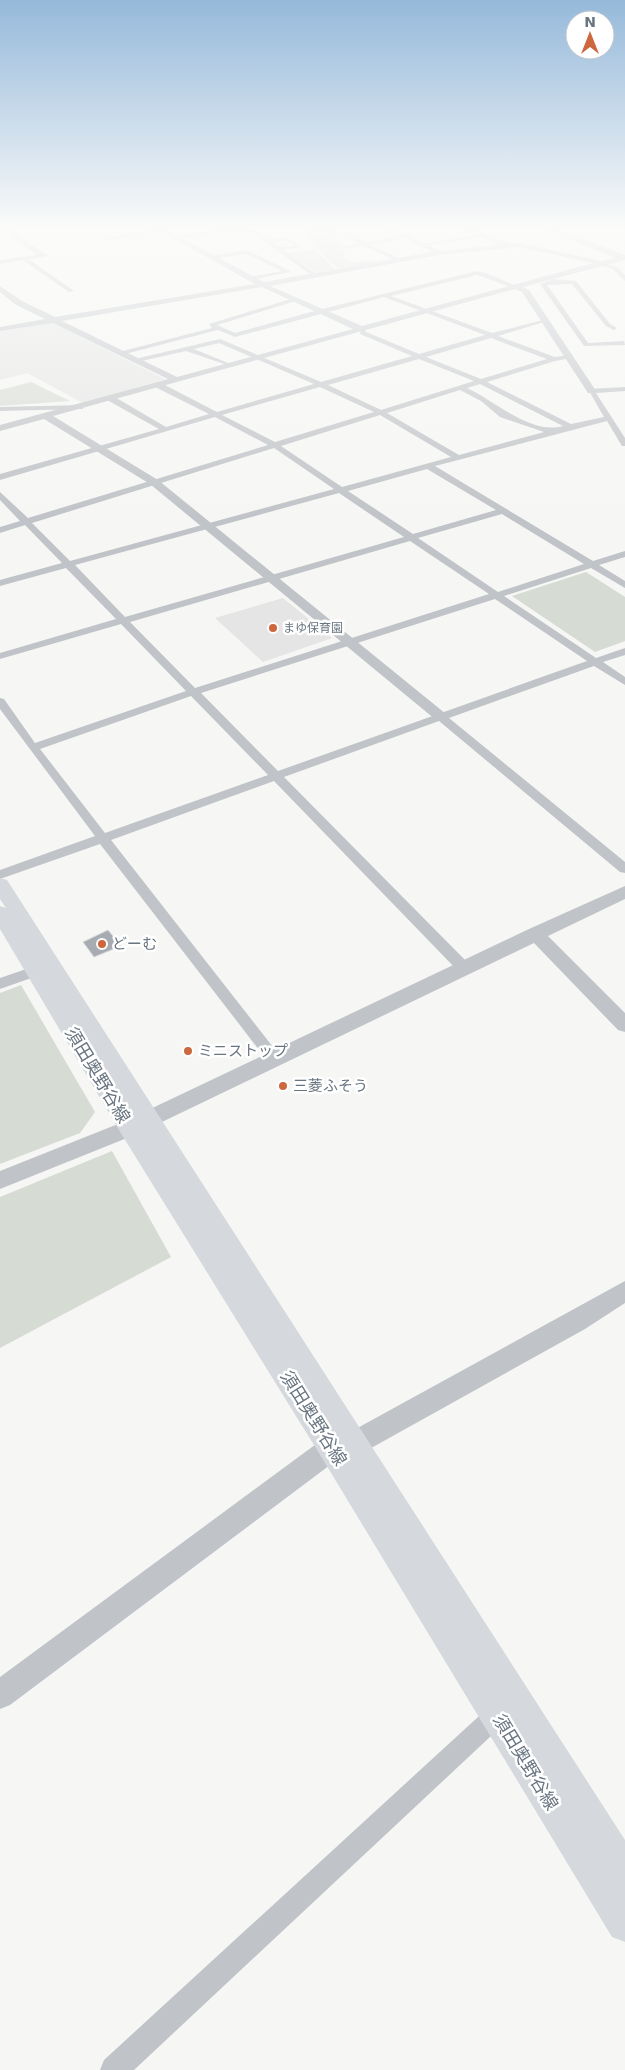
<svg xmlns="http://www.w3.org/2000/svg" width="625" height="2070" font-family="'DejaVu Sans','Noto Sans JP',sans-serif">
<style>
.built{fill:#e4e5e4}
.green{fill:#d6dbd4}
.building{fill:#a6acb2;stroke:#d8d8d6}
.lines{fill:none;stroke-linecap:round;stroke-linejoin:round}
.minor{fill:#c0c3c7;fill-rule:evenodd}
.tertiary{fill:#c0c3c7;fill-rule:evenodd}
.secondary{fill:#d5d8dc;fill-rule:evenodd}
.poi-dot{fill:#cc673e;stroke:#fff;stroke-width:2}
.labels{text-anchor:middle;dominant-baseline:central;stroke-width:5;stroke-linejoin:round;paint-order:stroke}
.far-poi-label{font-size:12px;fill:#697581;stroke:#fff;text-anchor:start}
.poi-label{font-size:15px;fill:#697581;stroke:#fff;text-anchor:start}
.near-street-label{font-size:18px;fill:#697581;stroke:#fff}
</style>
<rect width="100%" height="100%" fill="#f6f6f4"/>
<!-- built -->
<g class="built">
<path d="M53 323 165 379 83 403 27 373 0 380V331Z"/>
<path d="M283 598 332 638 263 662 215 618Z"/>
</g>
<!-- green -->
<g class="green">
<path d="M308 228H335L337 235 334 240 343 245 345 259C358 267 366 257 377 262L339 269 328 260 307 234Z"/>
<path d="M315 249 335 269 316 272 287 253Z"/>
<path d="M31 382 70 401 0 406V390Z"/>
<path d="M586 572 625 597V641L595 652 512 596Z"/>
<path d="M21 985 95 1112 80 1133 0 1164V993Z"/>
<path d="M112 1151 171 1257 0 1348V1197Z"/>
</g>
<!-- building -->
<path class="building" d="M108 930 121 946 94 957 83 942Z"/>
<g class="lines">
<!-- minor -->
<g class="minor">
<path d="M232 228 256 231 268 239 290 238 302 247 283 250 319 276 314 277 253 233 232 232 175 239 172 237ZM287 241 294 246 279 247 272 242Z"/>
<path d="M621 228H625V230L622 229Z"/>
<path d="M164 229 162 232 105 240 102 238Z"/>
<path d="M344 234 366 242 408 235 411 237 371 245 401 259 399 262 364 246 345 248V246L359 243 344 236Z"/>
<path d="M483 234 481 237 423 246 420 244Z"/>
<path d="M247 250 290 271 291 272 250 280 248 277 282 271 246 254 210 259 207 257Z"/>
<path d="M23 258H27L74 291 69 292 23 260Z"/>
<path d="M602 262 617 267 625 275V281L613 269 600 265Z"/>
<path d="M477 271 486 273 521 288 516 289 477 275 391 296 492 333 547 319V321L498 336 555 357 569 355 571 358 555 361 487 382 571 424 604 417 588 389 625 387V391L596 393 625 438V446H622L607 421 435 466 593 561 625 551V557L599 565 625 581V588L591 568 504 596 596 658 625 648V655L603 662 625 677V685L594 666 449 718 625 862V873L620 872 439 721 284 777 469 964 471 968 469 972H459L274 781 111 840 280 1056 283 1060 280 1064H270L100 844 0 879V870L95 836 0 709V698L4 699 35 743 186 691 121 624 0 659V653L116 619 66 568 0 586V580L62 563 25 525 0 533V527L20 521 0 500V492L28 518 268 445 215 417 0 480V474L159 429 107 400V396H113L166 427 209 414 155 387V383H161L217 412 314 384 219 343 194 349 233 365V367L186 351 137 362 135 359 220 339 321 382 412 356 360 334 361 329H365L366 332 419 354 485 335 384 297 235 337 218 330 121 355 119 352 212 328 209 324 294 298 296 301 217 325 235 333 318 310ZM491 338 547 359 481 379 426 357ZM419 359 474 381 381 410 328 385ZM480 384 563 426C531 435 495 401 467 388ZM320 387 374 412 275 442 222 415ZM460 390 481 401 500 417 544 432 459 455 387 413ZM380 415 451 457 342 487 281 446ZM274 448 334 489 70 561 32 523ZM427 469 496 510 413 534 348 491ZM339 493 404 537 125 617 75 565ZM502 514 584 564 498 592 418 538ZM410 541 489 594 195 688 130 622ZM495 599 587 661 278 771 201 693ZM191 696 268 775 105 833 40 749Z"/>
<path d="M554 279 576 281 610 324 617 328 614 330 606 326 572 284 547 285 588 343 624 341 625 345 584 346 540 284Z"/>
<path d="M83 405V409H80L0 411V407Z"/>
<path d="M35 966 42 971 40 975 0 989V978Z"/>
<path d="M498 1702 506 1706 510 1714 506 1722 134 2070H100L104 2060 490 1706Z"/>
</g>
<!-- tertiary -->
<g class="tertiary">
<path d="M0 228H7L48 256 0 264V260L37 255Z"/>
<path d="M155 228H162L264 282 432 252 384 228H392L440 251 499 245 461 228C481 226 498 245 519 243L602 261 615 258 543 228H551L625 255V260L523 287 529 290 596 391 594 393H588L522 292 515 289 53 416 158 480 446 714 448 717 446 720H436L150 484 44 419 0 431V425L168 379 53 323 0 331V327L45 319 16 305 0 292V286L22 301 55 317 255 284ZM519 247 593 263 362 326 270 286 439 255ZM262 287 353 329 177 377 62 321Z"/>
<path d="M625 886V899L548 936 625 1013V1032L618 1030 534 943 137 1134 0 1189V1171L123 1122 529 929Z"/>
<path d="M625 1281V1303L585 1329 364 1452 338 1459 10 1705 0 1709V1677L323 1439 352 1431Z"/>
</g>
<!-- secondary -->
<path class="secondary" d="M0 878 7 880 625 1840V1942L612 1937 322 1458 122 1135 0 929V906L6 908 0 899Z"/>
</g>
<!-- sky -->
<linearGradient id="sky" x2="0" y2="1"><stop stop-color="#95b9da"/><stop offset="0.44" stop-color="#fbfbfa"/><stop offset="1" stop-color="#fbfbfa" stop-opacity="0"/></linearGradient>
<rect width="625" height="518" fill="url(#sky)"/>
<!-- markers -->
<g class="poi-dot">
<circle cx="273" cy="628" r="5"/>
<circle cx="102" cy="944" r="5"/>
<circle cx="188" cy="1051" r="5"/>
<circle cx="283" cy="1086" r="5"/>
</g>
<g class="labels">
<!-- far-poi labels -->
<g class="far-poi-label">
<text x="283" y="628">まゆ保育園</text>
</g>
<!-- poi labels -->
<g class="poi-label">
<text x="112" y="944">どーむ</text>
<text x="198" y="1051">ミニストップ</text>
<text x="293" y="1086">三菱ふそう</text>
</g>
<!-- near-street labels -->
<g class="near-street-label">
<text transform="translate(98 1075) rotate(59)">須田奥野谷線</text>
<text transform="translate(314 1418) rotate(58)">須田奥野谷線</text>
<text transform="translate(526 1762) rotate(59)">須田奥野谷線</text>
</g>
</g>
<!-- north arrow -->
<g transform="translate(590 35)"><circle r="24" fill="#ffffff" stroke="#c3c8cd"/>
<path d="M0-4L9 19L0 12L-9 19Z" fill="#cc673e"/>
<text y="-8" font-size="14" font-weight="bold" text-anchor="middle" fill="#697581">N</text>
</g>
</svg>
